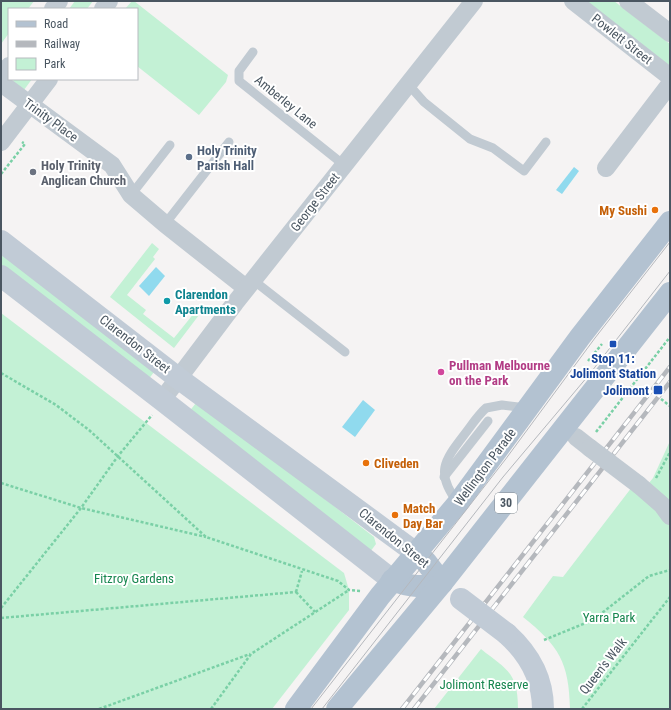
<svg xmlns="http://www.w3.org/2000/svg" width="671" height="710" font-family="'Roboto Condensed',sans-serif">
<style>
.green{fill:#c3f1d5}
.water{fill:#90daee}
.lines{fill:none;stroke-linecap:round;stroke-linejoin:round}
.path{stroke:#7ad0a6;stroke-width:2.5;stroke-dasharray:3 2;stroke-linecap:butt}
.lane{stroke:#c1cad2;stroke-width:9}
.street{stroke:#c1cad2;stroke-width:18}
.secondary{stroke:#c1cbd6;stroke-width:22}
.primary{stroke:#b3c2d1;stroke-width:22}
.tram{stroke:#b5b8bd;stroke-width:1}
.rail-casing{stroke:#b5b8bd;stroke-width:4.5}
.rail{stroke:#fff;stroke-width:3;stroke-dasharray:9;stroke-linecap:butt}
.street-bridge{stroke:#c1cad2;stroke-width:18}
.secondary-bridge{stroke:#c1cbd6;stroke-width:22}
.service-dot{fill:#5c6f8a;stroke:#fff;stroke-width:1.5}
.worship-dot{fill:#6b7280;stroke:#fff;stroke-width:1.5}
.food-dot{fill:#e8710a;stroke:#fff;stroke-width:1.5}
.culture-dot{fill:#0f9aa8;stroke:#fff;stroke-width:1.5}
.transit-dot{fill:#1a4fb4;stroke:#fff;stroke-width:1.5}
.hotel-dot{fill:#d1479c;stroke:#fff;stroke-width:1.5}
.labels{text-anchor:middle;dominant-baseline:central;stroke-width:4;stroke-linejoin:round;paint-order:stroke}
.shield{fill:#fff;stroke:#808990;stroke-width:1}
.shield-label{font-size:12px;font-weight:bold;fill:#4a5661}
.street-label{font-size:13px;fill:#4a5661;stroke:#fff}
.service-label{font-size:13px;font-weight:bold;fill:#4e5e75;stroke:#fff;text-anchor:start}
.worship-label{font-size:13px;font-weight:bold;fill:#5b616d;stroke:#fff;text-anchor:start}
.food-label{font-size:13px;font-weight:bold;fill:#c56008;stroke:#fff;text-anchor:start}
.culture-label{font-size:13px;font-weight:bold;fill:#0d838f;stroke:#fff;text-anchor:start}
.transit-label{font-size:13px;font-weight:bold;fill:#164399;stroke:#fff}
.hotel-label{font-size:13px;font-weight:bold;fill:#b23c85;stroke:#fff;text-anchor:start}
.park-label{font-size:13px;fill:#17864f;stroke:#fff}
</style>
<rect width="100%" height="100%" fill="#f5f3f3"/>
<!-- green -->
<g class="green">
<path d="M1 1H34L28 9H9V33L1 44Z"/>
<path d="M75 1H93L87 9H69Z"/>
<path d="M132 1H134L228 75 226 82 199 115 137 66V9H125Z"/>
<path d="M585 1H614L670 44V66Z"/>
<path d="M14 79H32L24 90 13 81Z"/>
<path d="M152 243 159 249 153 257 155 259 127 295 146 310 143 314 174 338 195 312 199 315 174 348 110 297Z"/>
<path d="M1 249 154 372 148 380 1 272Z"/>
<path d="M1 313 344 573 349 590V610L272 709H1Z"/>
<path d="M196 403H201L374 537 376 544 370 552 188 413Z"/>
<path d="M670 441V709H570C569 662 559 646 523 617L553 576 563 577 632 487 641 493 653 478Z"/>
<path d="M481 649C507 670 518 672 518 709H434Z"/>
</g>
<!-- water -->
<g class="water">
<path d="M574 167 579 171 562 194 556 190Z"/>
<path d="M156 267 165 276 149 296 139 286Z"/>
<path d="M363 400 375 410 355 437 342 427Z"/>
</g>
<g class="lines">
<!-- path -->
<g class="path">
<path d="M1 174 25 144 22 142"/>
<path d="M588 361 602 344"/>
<path d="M1 373 56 405 89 430 206 537 338 581 349 590 361 591"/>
<path d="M661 399 670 406"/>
<path d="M596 432 670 337"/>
<path d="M656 478 670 452"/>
<path d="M1 483 81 508 206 537"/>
<path d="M296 592 315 612"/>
<path d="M296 592 302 571"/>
<path d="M1 608 81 508 118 456 152 415"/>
<path d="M1 618 296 592"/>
<path d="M544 640 593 620 649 576 670 570"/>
<path d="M99 709 250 654"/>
<path d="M211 709 251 654 349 590"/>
<path d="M582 709 670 597"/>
</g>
<!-- lane -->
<g class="lane">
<path d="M253 52 239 71V81L344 165"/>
<path d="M408 84 424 102 470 139 493 148 524 171 546 142"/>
<path d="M131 195 170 145"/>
<path d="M165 224 229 142"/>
<path d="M253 280 345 352"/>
<path d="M444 477 488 421"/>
<path d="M458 503C435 473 444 461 464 435 471 426 478 415 486 408L502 405 527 408"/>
</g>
<!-- street -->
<g class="street">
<path d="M573 1 670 77"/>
<path d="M628 1 670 33"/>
<path d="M53 9 59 1"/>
<path d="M103 9 109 1"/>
<path d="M1 76 9 66"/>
<path d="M1 83 112 165 131 195 165 224 246 288"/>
<path d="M1 142 49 79"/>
<path d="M606 168 670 84"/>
<path d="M162 400 235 303 474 1"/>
<path d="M576 437 590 448"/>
<path d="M639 485 662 505 670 516"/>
</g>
<!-- secondary -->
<g class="secondary">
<path d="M1 241 178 378 416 553"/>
<path d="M1 276 162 400 392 580"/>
<path d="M507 634C529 654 543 679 543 709"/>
</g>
<!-- primary -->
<g class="primary">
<path d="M392 580C410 587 424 588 442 583L426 562 416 553"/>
<path d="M296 709 380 596 458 503 580 337 670 222"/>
<path d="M337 709 442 583 670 293"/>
</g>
<!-- tram -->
<g class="tram">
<path d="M311 709 505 460 595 338 670 242"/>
<path d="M322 709 503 477 588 376 670 271"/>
</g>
<defs>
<g id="rail">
<path d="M402 709 670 367"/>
<path d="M414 709 670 382"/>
</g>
</defs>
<!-- rail casing -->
<use href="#rail" class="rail-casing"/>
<!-- rail -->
<use href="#rail" class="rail"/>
<!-- street-bridge -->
<path class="street-bridge" d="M590 448 639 485"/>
<!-- secondary-bridge -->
<path class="secondary-bridge" d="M461 599 507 634"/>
</g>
<!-- markers -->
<circle class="service-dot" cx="189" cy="157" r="4"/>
<circle class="worship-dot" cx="33" cy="172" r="4"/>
<g class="food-dot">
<circle cx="655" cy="210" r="4"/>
<circle cx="366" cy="463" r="4"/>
<circle cx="395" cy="515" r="4"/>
</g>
<circle class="culture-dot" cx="167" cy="301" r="4"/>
<g class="transit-dot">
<rect x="609" y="340" width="8" height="8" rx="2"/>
<rect x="653" y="385" width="10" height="10" rx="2"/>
</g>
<circle class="hotel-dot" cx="441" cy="372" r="4"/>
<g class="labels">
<!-- shield labels -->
<rect class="shield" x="495" y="493" width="22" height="20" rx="3"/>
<g class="shield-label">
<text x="506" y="503">30</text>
</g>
<!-- street labels -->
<g class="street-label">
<text transform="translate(622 39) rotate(38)">Powlett Street</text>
<text transform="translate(286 102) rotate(39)">Amberley Lane</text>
<text transform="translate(51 120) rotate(36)">Trinity Place</text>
<text transform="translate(315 202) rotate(-52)">George Street</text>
<text transform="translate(135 344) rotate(38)">Clarendon Street</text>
<text transform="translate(485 467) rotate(-53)">Wellington Parade</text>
<text transform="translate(394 538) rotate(39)">Clarendon Street</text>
<text transform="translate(603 666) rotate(-52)">Queen's Walk</text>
</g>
<!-- service labels -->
<g class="service-label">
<text x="197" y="150">Holy Trinity<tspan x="197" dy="15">Parish Hall</tspan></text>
</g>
<!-- worship labels -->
<g class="worship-label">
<text x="41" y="165">Holy Trinity<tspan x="41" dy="15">Anglican Church</tspan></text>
</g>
<!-- food labels -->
<g class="food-label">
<text x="647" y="210" text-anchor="end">My Sushi</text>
<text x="374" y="463">Cliveden</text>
<text x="403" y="508">Match<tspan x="403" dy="15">Day Bar</tspan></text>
</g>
<!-- culture labels -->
<g class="culture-label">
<text x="175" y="294">Clarendon<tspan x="175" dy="15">Apartments</tspan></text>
</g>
<!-- transit labels -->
<g class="transit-label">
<text x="613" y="358">Stop 11:<tspan x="613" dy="15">Jolimont Station</tspan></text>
<text x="649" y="390" text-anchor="end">Jolimont</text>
</g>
<!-- hotel labels -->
<g class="hotel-label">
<text x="449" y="365">Pullman Melbourne<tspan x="449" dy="15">on the Park</tspan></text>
</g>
<!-- park labels -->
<g class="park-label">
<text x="134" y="578">Fitzroy Gardens</text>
<text x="609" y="617">Yarra Park</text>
<text x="484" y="684">Jolimont Reserve</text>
</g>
</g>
<!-- border -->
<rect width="671" height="710" fill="none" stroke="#4a5661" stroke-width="4"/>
<!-- legend -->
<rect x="8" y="8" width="130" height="72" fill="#ffffff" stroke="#b7bbc0"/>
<rect x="16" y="21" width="20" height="6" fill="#b3c2d1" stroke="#b7bbc0"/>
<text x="44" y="28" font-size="12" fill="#4a5661">Road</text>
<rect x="16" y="41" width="20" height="6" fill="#b5b8bd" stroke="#b7bbc0"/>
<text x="44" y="48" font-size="12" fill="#4a5661">Railway</text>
<rect x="16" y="58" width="20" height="12" fill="#c3f1d5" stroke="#b7bbc0"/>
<text x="44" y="68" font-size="12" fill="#4a5661">Park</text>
</svg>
